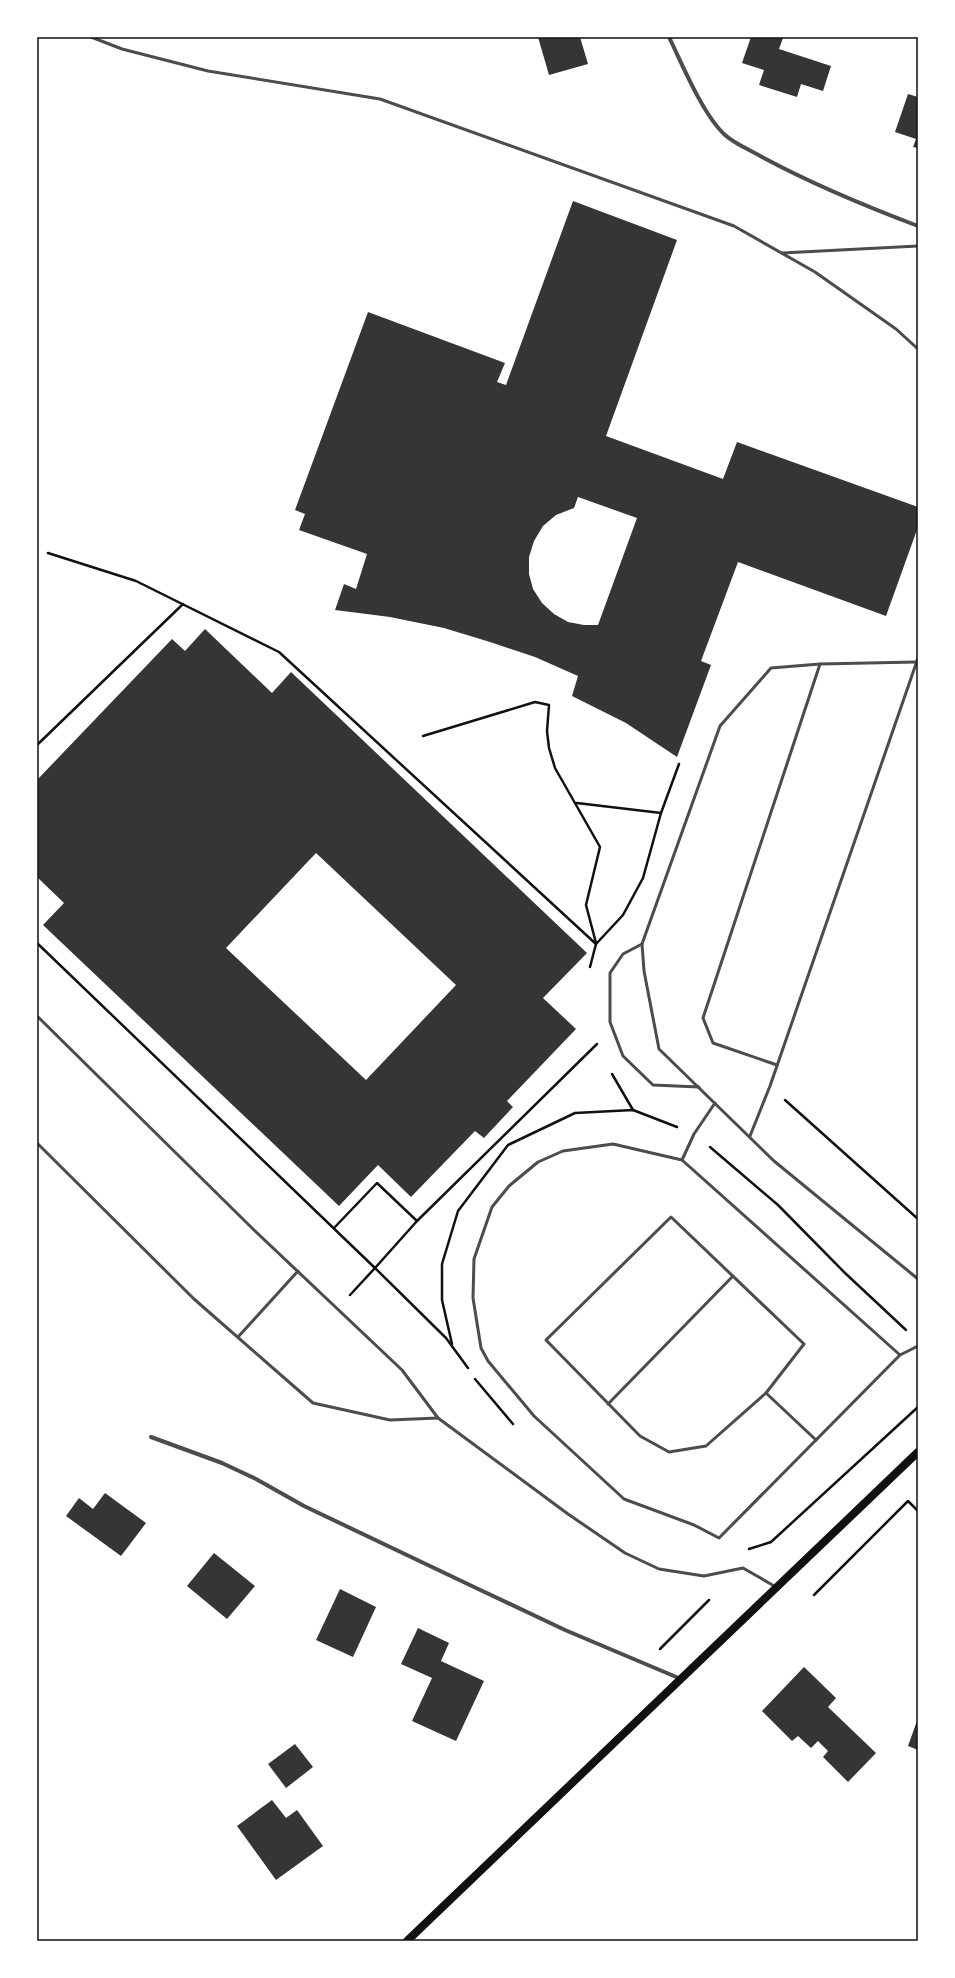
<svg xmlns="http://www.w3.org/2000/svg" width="955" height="1978" font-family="Jost,sans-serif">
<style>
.building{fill:#353535;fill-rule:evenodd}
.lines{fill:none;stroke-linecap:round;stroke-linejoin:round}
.path{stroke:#111;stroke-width:2.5}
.service{stroke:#4c4c4c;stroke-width:3}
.minor{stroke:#4c4c4c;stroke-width:4}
.secondary{stroke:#111;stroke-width:8}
.neatline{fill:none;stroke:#111;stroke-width:1.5}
</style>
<rect width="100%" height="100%" fill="#fff"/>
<!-- building -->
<g class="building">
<path d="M538 37H580L588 64 549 75Z"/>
<path d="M751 37 783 38 779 49 831 66 823 91 801 84 797 97 759 85 764 70 742 63Z"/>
<path d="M908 94 918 97V148L913 147 916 139 895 132Z"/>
<path d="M573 201 677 240 606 436 723 479 737 442 918 507V527L886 616 738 562 701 661 711 665 677 757 626 723 572 696 578 676 535 657 490 642 444 628 390 617 335 610 344 584 356 589 367 554 299 530 305 514 295 510 368 312 505 363 497 382 506 385ZM578 497 637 518 598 625H584L568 622 554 614 542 603 533 589 529 574V557L534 541 543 526 556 515 574 508Z"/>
<path d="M205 629 272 693 291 672 587 953 543 998 576 1029 507 1101 513 1107 484 1138 475 1131 411 1197 378 1165 339 1206 43 925 64 903 37 877V780L172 639 185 651ZM316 853 456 985 366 1080 226 948Z"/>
<path d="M105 1493 146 1523 121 1556 66 1516 79 1498 93 1509Z"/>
<path d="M214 1553 255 1586 227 1619 187 1586Z"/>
<path d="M340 1589 376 1607 353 1657 316 1640Z"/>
<path d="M418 1628 449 1643 441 1661 484 1681 456 1741 412 1721 432 1678 401 1664Z"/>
<path d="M804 1667 836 1698 828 1707 876 1753 848 1782 823 1757 828 1751 818 1741 811 1748 798 1736 792 1741 762 1711Z"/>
<path d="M918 1718V1750L908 1746Z"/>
<path d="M295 1744 313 1767 286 1788 268 1764Z"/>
<path d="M272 1800 286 1818 297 1810 323 1846 276 1880 237 1826Z"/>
</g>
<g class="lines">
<!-- path -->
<g class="path">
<path d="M48 553 136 581 279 652 596 944"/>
<path d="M423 736 535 702 549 705 547 731 549 748 555 768 600 847 586 905 596 943"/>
<path d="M37 745 183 604"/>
<path d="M577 803 661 813"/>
<path d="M37 943 375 1268 350 1295"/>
<path d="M590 967 596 944 623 915 643 878 661 813 679 764"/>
<path d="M612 1074 633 1110"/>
<path d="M785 1100 918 1219"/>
<path d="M710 1147 778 1205 845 1273 906 1330"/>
<path d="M334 1228 377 1183 417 1221"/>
<path d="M452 1344 442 1300V1264L458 1211 508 1145 575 1113 633 1110 677 1127"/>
<path d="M468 1368 446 1338 375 1268 417 1221 597 1044"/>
<path d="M475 1379 513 1424"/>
<path d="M749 1549 771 1542 918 1407"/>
<path d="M814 1595 908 1501 918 1511"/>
<path d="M660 1649 709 1600"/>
</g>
<!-- service -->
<g class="service">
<path d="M91 37 122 49 208 71 380 99 734 226 815 272 896 329 918 349"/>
<path d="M782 253 918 246"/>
<path d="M916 662 820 664 771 668 720 726 642 944 644 971 659 1049 774 1161 918 1279"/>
<path d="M642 944 623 954 610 973V1022L623 1056 653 1085 699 1087"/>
<path d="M37 1016 254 1230 402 1370 438 1418 568 1514 625 1553 659 1569 704 1576 743 1568 776 1587"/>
<path d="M777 1065 713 1043 703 1018 820 664"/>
<path d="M750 1136 770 1086 918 658"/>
<path d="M37 1143 194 1299 313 1403 390 1420 438 1418"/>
<path d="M682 1160 694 1134 715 1103"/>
<path d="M671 1217 804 1344 766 1393 706 1446 669 1452 640 1436 546 1340Z"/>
<path d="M238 1337 298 1271"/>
<path d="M900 1355 682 1160 613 1144 563 1151 538 1162 509 1186 492 1207 474 1259 473 1298 481 1348 488 1361 534 1416 624 1499 694 1525 719 1538 900 1355 918 1346"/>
<path d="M766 1393 816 1440"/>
<path d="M608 1404 733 1276"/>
</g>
<!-- minor -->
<g class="minor">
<path d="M669 37C682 64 703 115 725 135 735 144 750 150 762 157 812 184 865 206 918 226"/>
<path d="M151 1437 222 1463 256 1479 304 1506 474 1587 565 1630 681 1679"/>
</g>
<!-- secondary -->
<path class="secondary" d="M407 1941 918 1452"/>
</g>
<!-- border -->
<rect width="955" height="1978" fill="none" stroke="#ffffff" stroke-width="76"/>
<rect x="38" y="38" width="879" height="1902" class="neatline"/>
</svg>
